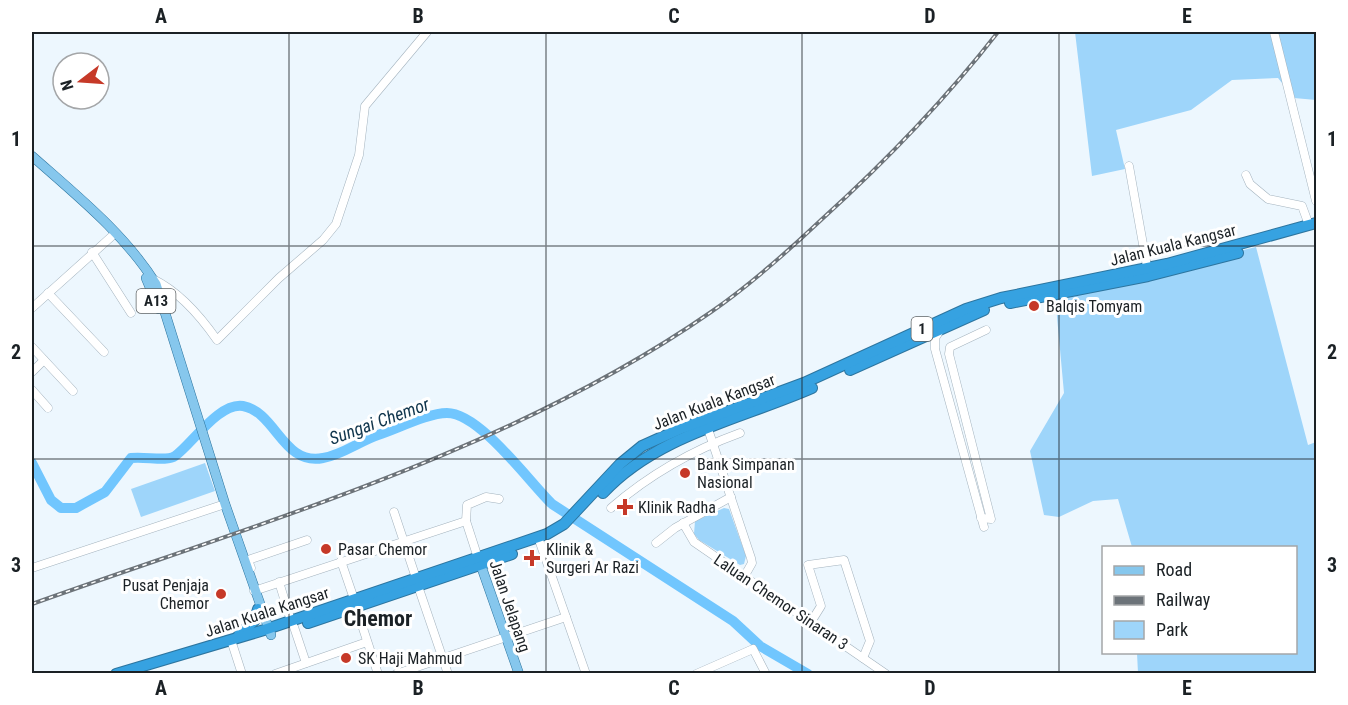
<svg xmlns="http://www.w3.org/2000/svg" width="1348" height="705" font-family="'Roboto Condensed',sans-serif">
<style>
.green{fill:#9ed5fa}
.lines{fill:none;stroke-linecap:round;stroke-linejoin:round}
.river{stroke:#71c6fe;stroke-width:10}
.minor-casing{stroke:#a4b3be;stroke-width:9}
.major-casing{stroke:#2d759f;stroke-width:10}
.highway-casing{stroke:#2d759f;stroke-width:12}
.minor{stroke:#fff;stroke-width:8}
.major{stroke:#86c7ed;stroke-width:9}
.highway{stroke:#36a2e1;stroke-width:10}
.rail-casing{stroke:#6c7379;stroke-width:4}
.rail{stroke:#fff;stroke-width:1.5;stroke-dasharray:4.5;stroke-linecap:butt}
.grid{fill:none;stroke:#1b2125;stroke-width:1.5;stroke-opacity:0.55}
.poi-dot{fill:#c63928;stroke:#fff;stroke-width:2}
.labels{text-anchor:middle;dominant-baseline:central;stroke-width:6;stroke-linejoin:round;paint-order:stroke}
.shield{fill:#fff;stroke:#5f6466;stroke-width:1.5}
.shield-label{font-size:15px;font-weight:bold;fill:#1b2125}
.street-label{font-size:16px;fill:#1b2125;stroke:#fff}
.poi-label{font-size:16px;fill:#1b2125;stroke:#fff;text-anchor:start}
.water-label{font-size:18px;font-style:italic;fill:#11364d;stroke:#fff}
.district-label{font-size:22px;font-weight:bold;fill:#1b2125;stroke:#fff}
.neatline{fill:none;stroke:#1b2125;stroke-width:2}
.grid-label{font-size:20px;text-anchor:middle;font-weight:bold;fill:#1b2125}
</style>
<rect width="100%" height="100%" fill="#edf7fe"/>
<!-- green -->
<g class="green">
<path d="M1075 32H1316V100L1294 98 1278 78 1232 80 1191 110 1116 130 1125 169 1092 176Z"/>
<path d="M1256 247 1308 445 1316 442V673H1138L1137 653 1296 652V548L1132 547 1118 499 1093 501 1059 517 1044 515 1030 451 1064 393 1055 295Z"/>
<path d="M205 463 215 491 141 517 131 489Z"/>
<path d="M724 508 729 509 746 556 744 564 740 565 699 540 694 534 695 521Z"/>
</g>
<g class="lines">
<!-- river -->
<path class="river" d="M32 463 51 500 61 508H76L105 492 131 458C145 456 167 462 175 456 192 444 219 402 243 406 276 412 283 466 323 458 342 455 360 441 378 435 397 429 428 413 447 413 480 413 530 483 552 504L733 621 760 646 808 674"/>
<defs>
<g id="minor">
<path d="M1274 32 1316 201"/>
<path d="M1129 166 1148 272"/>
<path d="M1246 175 1250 184 1268 199 1302 206 1309 225"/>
<path d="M92 252 131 313"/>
<path d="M153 279C178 291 201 317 217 340L279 278 323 240 336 224 359 155 365 106 427 32"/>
<path d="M48 293 104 352"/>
<path d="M32 308 111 237"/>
<path d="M941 329 935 338V349L984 527"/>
<path d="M32 347 73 391"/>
<path d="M32 372 44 360"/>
<path d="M32 390 48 408"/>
<path d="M708 429 751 558 752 563 744 577"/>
<path d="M611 508C649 475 693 450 740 433"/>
<path d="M394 512 416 578"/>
<path d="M981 518 991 519 949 354 950 347 986 330"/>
<path d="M683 523 694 542 886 674"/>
<path d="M538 537 586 674"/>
<path d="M656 543 675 528 731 497"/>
<path d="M478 558 466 521 467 505 486 497 499 499"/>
<path d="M341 561 354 599"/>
<path d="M32 568 225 504"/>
<path d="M251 568 248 560 307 540"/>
<path d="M279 582 291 621"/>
<path d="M418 586 448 674"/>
<path d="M254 591 466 521"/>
<path d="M356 607 378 674"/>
<path d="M811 622 821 606 808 565 844 560 870 641 863 658"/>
<path d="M294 627 306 663"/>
<path d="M231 640 242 674"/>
<path d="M275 674 367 642"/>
<path d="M396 674 566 617"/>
<path d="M696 674 753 649 766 674"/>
</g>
<g id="major">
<path d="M32 156C76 195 125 234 156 284L225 504 271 635"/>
<path d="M146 278 159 309"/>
<path d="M479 560 519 674"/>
</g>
<g id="highway">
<path d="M1010 303 1148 276 1238 253"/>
<path d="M850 370 984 310"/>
<path d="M603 493C657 435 741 419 812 388"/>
<path d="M308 623 512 554"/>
<path d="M239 635 255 620 258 609"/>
<path d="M116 674 264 630 547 534 564 524 620 464 642 446 682 428 804 383 966 309 1001 298 1167 264 1316 223"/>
</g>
</defs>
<!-- minor casing -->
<use href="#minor" class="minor-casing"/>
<!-- major casing -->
<use href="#major" class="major-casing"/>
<!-- highway casing -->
<use href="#highway" class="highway-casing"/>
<!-- minor -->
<use href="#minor" class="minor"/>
<!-- major -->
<use href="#major" class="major"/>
<!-- highway -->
<use href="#highway" class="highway"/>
<defs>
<path id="rail" d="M32 604C261 522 509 452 711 312 750 285 786 253 821 220 885 162 945 100 998 32"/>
</defs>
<!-- rail casing -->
<use href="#rail" class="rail-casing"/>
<!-- rail -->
<use href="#rail" class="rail"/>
</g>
<!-- grid -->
<path class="grid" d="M289 32V674M546 32V674M802 32V674M1059 32V674M32 246H1316M32 459H1316"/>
<!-- markers -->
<g class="poi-dot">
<circle cx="1034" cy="306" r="6"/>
<circle cx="685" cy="473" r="6"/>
<path d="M622 498h6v6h6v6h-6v6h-6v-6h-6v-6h6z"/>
<circle cx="326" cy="549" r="6"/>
<path d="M529 549h6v6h6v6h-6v6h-6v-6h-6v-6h6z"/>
<circle cx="221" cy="594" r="6"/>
<circle cx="346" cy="658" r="6"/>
</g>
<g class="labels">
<!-- shield labels -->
<g class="shield">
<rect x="136.5" y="289" width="39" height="24" rx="4.5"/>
<rect x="911.5" y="317" width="21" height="24" rx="4.5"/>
</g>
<g class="shield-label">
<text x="156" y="301">A13</text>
<text x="922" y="329">1</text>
</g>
<!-- street labels -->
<g class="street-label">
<text transform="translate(1173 245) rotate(-14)">Jalan Kuala Kangsar</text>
<text transform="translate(714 402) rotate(-21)">Jalan Kuala Kangsar</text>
<text transform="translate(781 602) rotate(34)">Laluan Chemor Sinaran 3</text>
<text transform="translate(510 606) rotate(71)">Jalan Jelapang</text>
<text transform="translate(267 612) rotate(-18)">Jalan Kuala Kangsar</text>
</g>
<!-- poi labels -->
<g class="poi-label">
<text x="1046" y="306">Balqis Tomyam</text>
<text x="697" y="464">Bank Simpanan<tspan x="697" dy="18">Nasional</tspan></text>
<text x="638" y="507">Klinik Radha</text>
<text x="338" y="549">Pasar Chemor</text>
<text x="546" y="549">Klinik &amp;<tspan x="546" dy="18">Surgeri Ar Razi</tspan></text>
<text x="209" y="585" text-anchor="end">Pusat Penjaja<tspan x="209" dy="18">Chemor</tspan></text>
<text x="358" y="658">SK Haji Mahmud</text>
</g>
<!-- water labels -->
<g class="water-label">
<text transform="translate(379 421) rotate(-20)">Sungai Chemor</text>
</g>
<!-- district labels -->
<g class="district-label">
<text x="378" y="618">Chemor</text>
</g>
</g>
<!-- border -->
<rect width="1348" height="705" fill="none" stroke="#ffffff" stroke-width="66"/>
<!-- legend -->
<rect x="1102" y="546" width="195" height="108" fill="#ffffff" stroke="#a4a6a8" stroke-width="1.5"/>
<rect x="1114" y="566" width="30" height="9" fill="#86c7ed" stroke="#a4a6a8" stroke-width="1.5"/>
<text x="1156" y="576" font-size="18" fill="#1b2125">Road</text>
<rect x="1114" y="596" width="30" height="9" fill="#6c7379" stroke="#a4a6a8" stroke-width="1.5"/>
<text x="1156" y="606" font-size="18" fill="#1b2125">Railway</text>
<rect x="1114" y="621" width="30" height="18" fill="#9ed5fa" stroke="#a4a6a8" stroke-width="1.5"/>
<text x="1156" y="636" font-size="18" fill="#1b2125">Park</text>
<!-- north arrow -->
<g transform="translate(81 81) rotate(253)"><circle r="28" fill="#ffffff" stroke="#a4a6a8" stroke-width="1.5"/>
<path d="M0-4.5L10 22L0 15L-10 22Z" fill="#c63928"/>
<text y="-9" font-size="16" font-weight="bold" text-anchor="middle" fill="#1b2125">N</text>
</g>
<rect x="33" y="33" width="1282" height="639" class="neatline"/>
<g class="grid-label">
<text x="161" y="23">A</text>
<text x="418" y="23">B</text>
<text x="674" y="23">C</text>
<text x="930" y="23">D</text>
<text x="1187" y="23">E</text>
<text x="16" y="146">1</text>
<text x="1332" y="146">1</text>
<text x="16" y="359">2</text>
<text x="1332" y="359">2</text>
<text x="16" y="572">3</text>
<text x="1332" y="572">3</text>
<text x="161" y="695">A</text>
<text x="418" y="695">B</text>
<text x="674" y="695">C</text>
<text x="930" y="695">D</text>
<text x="1187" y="695">E</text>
</g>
</svg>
